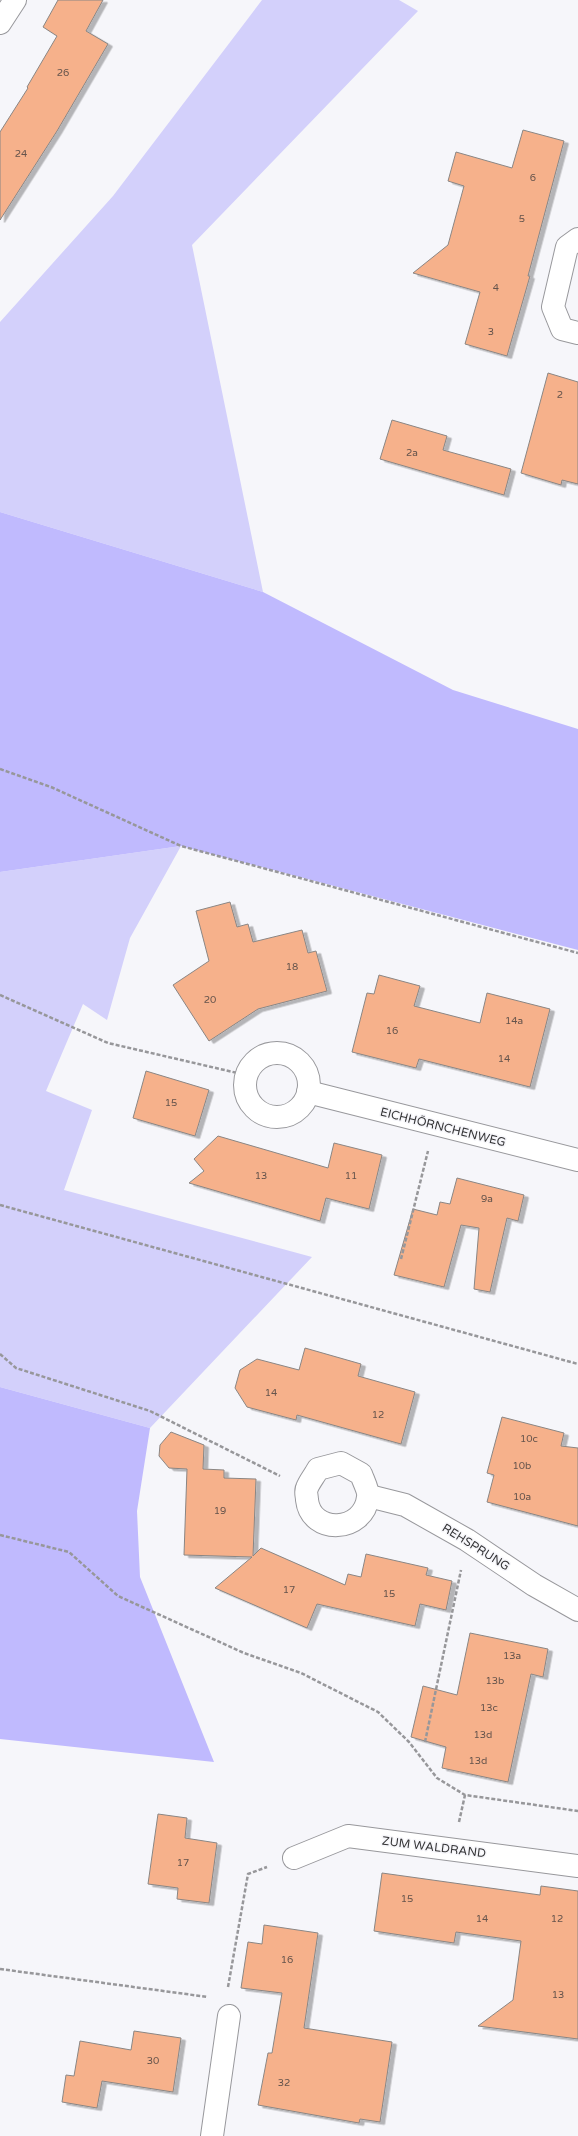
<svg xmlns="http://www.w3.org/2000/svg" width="578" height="2136" font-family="'Varela Round',sans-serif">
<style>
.green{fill:#d3d0fb}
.forest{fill:#c0bafe}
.building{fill:#f6b18b;stroke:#8a8684;filter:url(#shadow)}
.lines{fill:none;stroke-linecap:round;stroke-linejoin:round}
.minor-casing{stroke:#98989c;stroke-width:24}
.path{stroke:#97979a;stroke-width:2.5;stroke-dasharray:4 2;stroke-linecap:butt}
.minor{stroke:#fff;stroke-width:22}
.labels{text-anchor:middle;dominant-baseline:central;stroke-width:3;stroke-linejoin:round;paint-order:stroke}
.number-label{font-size:10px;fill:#65544c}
.street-label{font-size:12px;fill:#353537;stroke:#f6f6fa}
</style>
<defs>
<filter id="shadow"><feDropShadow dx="4.5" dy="2.5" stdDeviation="0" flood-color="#0004"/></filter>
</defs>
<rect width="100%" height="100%" fill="#f6f6fa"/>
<!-- green -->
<g class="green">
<path d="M262 0H399L418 11 192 245 263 592 0 512V322L113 196Z"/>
<path d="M181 846 130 938 107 1020 83 1004 46 1091 92 1110 64 1190 312 1257 150 1428 0 1387V872Z"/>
</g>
<!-- forest -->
<g class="forest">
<path d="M0 512 263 592 453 690 578 729V950L181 846 0 872Z"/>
<path d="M0 1387 150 1428 137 1511 140 1577 214 1762 0 1739Z"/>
</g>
<!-- building -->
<g class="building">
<path d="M58 0H103L86 31 108 44 57 131 0 220V132L28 88 27 87 57 36 43 27Z"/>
<path d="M523 130 564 141 528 276H530L507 356 465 344 480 292 413 273 448 245 464 186 448 181 456 152 512 168Z"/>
<path d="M548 373 578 382V484L562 480 561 485 521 473Z"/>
<path d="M392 420 447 436 443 450 511 469 504 495 380 459Z"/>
<path d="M230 902 237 927 248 924 253 942 302 930 308 953 316 951 327 991 258 1009 209 1041 173 985 209 961 196 911Z"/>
<path d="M379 975 420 986 414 1006 480 1023 487 993 550 1009 530 1087 419 1059 416 1068 352 1052 367 993 374 994Z"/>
<path d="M146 1071 209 1090 195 1136 133 1118Z"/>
<path d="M218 1136 328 1168 334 1143 382 1155 369 1209 326 1198 320 1221 189 1183 204 1171 194 1159Z"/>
<path d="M457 1178 524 1195 518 1221 507 1218 490 1292 474 1289 479 1228 461 1225 444 1287 394 1275 413 1209 437 1215 440 1202 450 1204Z"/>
<path d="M305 1348 361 1364 358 1376 415 1392 401 1444 297 1415 296 1420 247 1407 235 1388 240 1370 257 1359 299 1370Z"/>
<path d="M502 1417 564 1433 561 1446 578 1448V1526L487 1502 494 1475 487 1473Z"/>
<path d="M171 1432 204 1445 203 1469 224 1470V1478L256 1479 253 1556 261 1548 345 1585 348 1574 361 1577 366 1554 428 1568 426 1575 452 1581 446 1610 420 1604 415 1626 317 1604 307 1628 215 1588 252 1557 184 1555 187 1469 169 1468 159 1456 160 1445Z"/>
<path d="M470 1633 548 1649 543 1677 531 1674 508 1782 442 1768 446 1747 411 1737 423 1686 457 1695Z"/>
<path d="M158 1814 187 1818 185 1838 217 1843 209 1903 177 1899 178 1888 148 1884Z"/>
<path d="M382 1873 540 1895 541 1886 578 1891V2039L478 2026 513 2000 521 1941 456 1932 454 1943 374 1931Z"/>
<path d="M264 1925 318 1933 304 2028 392 2042 380 2122 360 2119 359 2123 258 2105 268 2053H272L282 1993 241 1988 248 1942 262 1944Z"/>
<path d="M134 2031 181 2038 173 2092 102 2081 97 2108 62 2102 66 2075 74 2076 80 2041 131 2050Z"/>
</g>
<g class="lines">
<defs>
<g id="minor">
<path d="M0 23 15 0"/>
<path d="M578 239 567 247 553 307 562 329 578 333"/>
<circle cx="277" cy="1085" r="32"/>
<path d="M308 1092 578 1160"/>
<path d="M341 1463 361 1474C363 1480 369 1491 368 1497 364 1533 311 1535 307 1500 307 1496 305 1491 307 1488 309 1482 315 1475 318 1469Z"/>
<path d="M369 1496 405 1505 467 1540 534 1585 578 1610"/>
<path d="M294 1858 348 1836 578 1866"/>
<path d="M212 2136 229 2016"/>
</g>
</defs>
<!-- minor casing -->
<use href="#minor" class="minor-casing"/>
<!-- path -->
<g class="path">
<path d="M0 769 51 787 181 846 578 953"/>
<path d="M0 995 108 1043 246 1075"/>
<path d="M0 1205 578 1364"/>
<path d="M401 1259 428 1151"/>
<path d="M0 1354 16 1368 150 1411 280 1476"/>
<path d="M0 1535 69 1552 118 1596 244 1653 301 1673 378 1712 409 1742 437 1778 465 1795 578 1811"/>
<path d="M425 1742 461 1570"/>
<path d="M459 1822 465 1795"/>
<path d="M0 1969 208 1997"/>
<path d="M228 1987 248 1874 267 1867"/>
</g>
<!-- minor -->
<use href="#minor" class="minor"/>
</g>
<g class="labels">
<!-- number labels -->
<g class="number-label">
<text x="63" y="73">26</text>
<text x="21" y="154">24</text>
<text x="533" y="178">6</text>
<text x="522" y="219">5</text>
<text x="496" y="288">4</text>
<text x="491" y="332">3</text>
<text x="560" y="395">2</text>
<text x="412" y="453">2a</text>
<text x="292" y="967">18</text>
<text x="210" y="1000">20</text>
<text x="514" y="1021">14a</text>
<text x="392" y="1031">16</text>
<text x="504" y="1059">14</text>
<text x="171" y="1103">15</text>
<text x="261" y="1176">13</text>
<text x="351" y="1176">11</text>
<text x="487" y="1199">9a</text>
<text x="271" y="1393">14</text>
<text x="378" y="1415">12</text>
<text x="529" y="1439">10c</text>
<text x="522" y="1466">10b</text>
<text x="522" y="1497">10a</text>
<text x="220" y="1511">19</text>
<text x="289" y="1590">17</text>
<text x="389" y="1594">15</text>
<text x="512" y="1656">13a</text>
<text x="495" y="1681">13b</text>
<text x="489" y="1708">13c</text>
<text x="483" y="1735">13d</text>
<text x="478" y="1761">13d</text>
<text x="183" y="1863">17</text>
<text x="407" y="1899">15</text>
<text x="482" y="1919">14</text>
<text x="557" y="1919">12</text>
<text x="287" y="1960">16</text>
<text x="558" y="1995">13</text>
<text x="153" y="2061">30</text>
<text x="284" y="2083">32</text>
</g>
<!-- street labels -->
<g class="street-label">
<text transform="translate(443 1127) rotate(14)">EICHHÖRNCHENWEG</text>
<text transform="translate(476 1547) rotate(32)">REHSPRUNG</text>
<text transform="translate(434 1847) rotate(7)">ZUM WALDRAND</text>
</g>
</g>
</svg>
